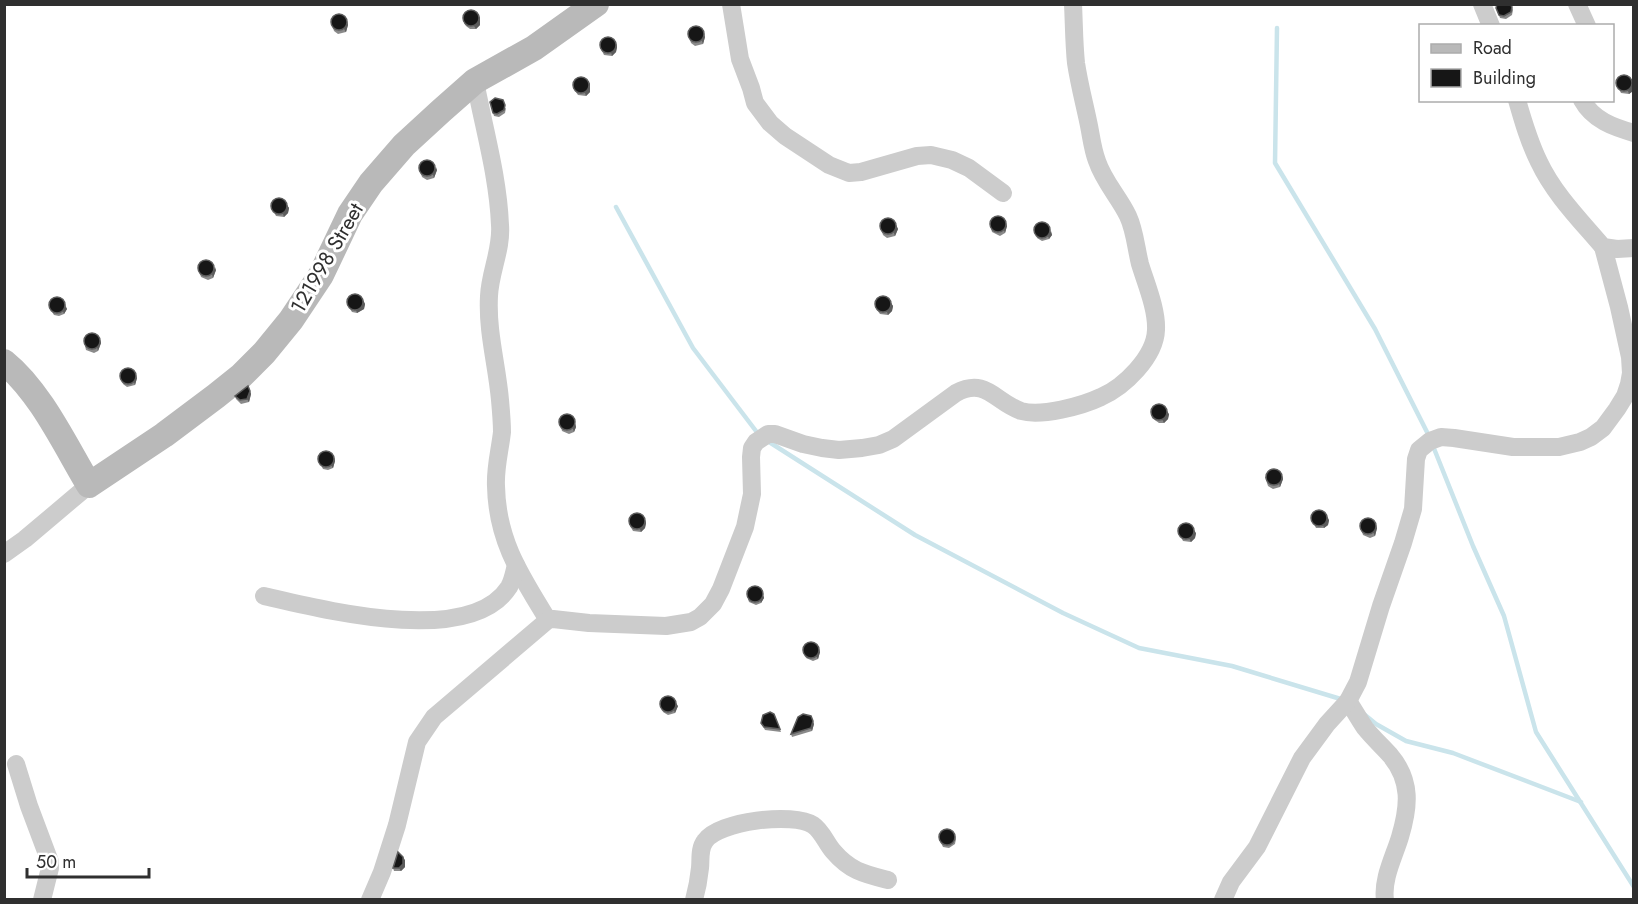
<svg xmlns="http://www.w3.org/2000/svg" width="1638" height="904" font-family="Jost,sans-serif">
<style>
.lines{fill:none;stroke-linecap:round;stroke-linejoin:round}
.stream{stroke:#cae4eb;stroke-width:4.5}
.street{stroke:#ccc;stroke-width:18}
.secondary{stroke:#b9b9b9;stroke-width:26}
.wall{fill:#8a8a8a}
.shaded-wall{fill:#5c5c5c}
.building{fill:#161616;stroke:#5c5c5c;stroke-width:1.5}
.labels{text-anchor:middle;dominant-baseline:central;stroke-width:6;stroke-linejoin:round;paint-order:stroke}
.street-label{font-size:21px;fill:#2f2f2f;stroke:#fff}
</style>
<rect width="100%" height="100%" fill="#fff"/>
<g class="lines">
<!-- stream -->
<g class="stream">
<path d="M1277 28 1275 163 1375 329 1430 438"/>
<path d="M616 207 693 348 759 435"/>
<path d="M766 440 915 535 1063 613 1139 648 1232 666 1344 700"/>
<path d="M1433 446 1473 546 1504 616 1536 732 1634 887"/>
<path d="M1365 715 1376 724 1406 741 1453 753 1581 802"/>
</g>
<!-- street -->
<g class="street">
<path d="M731 4 740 59 751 88 755 103 770 123 785 136 829 165 849 173 861 172 917 156 931 155 952 160 969 168 1003 193"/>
<path d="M1482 4 1491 26"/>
<path d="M1577 4 1587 26"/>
<path d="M475 81C484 129 498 176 500 225 502 249 490 272 489 296 487 332 497 365 500 400 501 411 502 422 502 432 500 450 495 468 496 486 497 541 521 576 548 620"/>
<path d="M1517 100C1523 121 1529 142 1539 162 1554 194 1581 221 1603 247L1617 249 1634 248"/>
<path d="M1582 100C1593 120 1613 127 1634 133"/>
<path d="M4 554 25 539 89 485"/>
<path d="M264 596C321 609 470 648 509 587 513 580 514 572 516 565"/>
<path d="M1348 701C1354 710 1359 719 1365 728 1373 738 1382 746 1390 755 1412 781 1409 807 1400 837 1394 857 1382 879 1385 900"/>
<path d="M16 764 29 806 50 862V868L42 900"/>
<path d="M370 900 382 872 397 825 417 742 434 717 548 620 553 619 589 623 666 626 691 622 700 617 713 604 721 589 745 527 752 494 751 457 752 448 756 442 768 434H775L803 444 822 448 839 450 862 448 879 445 893 439 956 393C986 377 995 402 1021 411 1041 417 1082 406 1101 397 1124 387 1155 357 1156 330 1157 309 1146 284 1140 264 1136 248 1135 231 1128 216 1119 197 1104 182 1097 161 1092 148 1091 134 1088 121 1084 102 1079 83 1076 63 1074 44 1074 24 1073 4"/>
<path d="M694 900C697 889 699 878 700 868 701 859 699 849 705 841 718 821 794 812 813 825 822 831 826 843 833 851 850 871 864 874 888 880"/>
<path d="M1223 900 1231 882 1257 847 1302 758 1327 724 1348 701 1358 682 1381 606 1403 543 1413 509 1416 459 1419 450 1430 441 1441 437 1454 438 1513 447H1559L1580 442 1591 437 1603 428 1617 409 1625 396 1629 384 1631 373 1630 357 1619 307 1603 247"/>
</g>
<!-- secondary -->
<path class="secondary" d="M4 362C40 391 65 445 89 485L164 435 216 396 241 376 264 353 291 320 321 275 350 214 371 183 404 145 441 111 475 81 534 48 596 4"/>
</g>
<!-- wall -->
<g class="wall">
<path d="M1512 7 1513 10 1512 15 1506 19 1500 18 1496 8Z"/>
<path d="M478 14 480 18V25L476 29H470L466 26 464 23Z"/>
<path d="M347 21 348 25 346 32 338 34 334 31 333 28Z"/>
<path d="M705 37 703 44 695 46 691 43 690 40Z"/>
<path d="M616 43 617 47 616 52 612 56 604 55 600 47Z"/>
<path d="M588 81 590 84V92L586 96 578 95 573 88Z"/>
<path d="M1616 83 1633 91 1629 94 1621 93Z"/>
<path d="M506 108 505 113 499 117 494 116 493 113Z"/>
<path d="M419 168 437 170 434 178 427 180 422 177Z"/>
<path d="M287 205 289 208 288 213 284 217 276 216 271 206Z"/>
<path d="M990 224 1007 226 1005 233 1000 236 992 232Z"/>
<path d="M1048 224 1052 235 1049 239 1042 241 1037 238 1036 235Z"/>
<path d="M896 225 898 229 895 236 887 238 883 235 882 232Z"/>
<path d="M198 268 216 270 213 278 208 280 201 277Z"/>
<path d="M63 299 67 309 64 314 59 316 54 315 49 307Z"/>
<path d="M363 300 365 304 364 309 357 313 352 312 347 304Z"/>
<path d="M891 303 893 306 892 311 888 315 880 314 877 310 875 307Z"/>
<path d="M100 340 101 343 98 351 94 353 86 350 84 341Z"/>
<path d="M120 376 137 378 135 385 127 387 123 384Z"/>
<path d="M250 391 251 394 249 402 241 404 236 399 235 396Z"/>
<path d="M1151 414H1169L1168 419 1164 423H1159L1152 418Z"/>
<path d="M574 419 576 427 574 432 569 434 562 431 561 427Z"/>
<path d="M334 457 335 461 333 468 328 470 323 469 318 459Z"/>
<path d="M1282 476 1283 479 1280 487 1273 489 1268 486 1265 477Z"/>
<path d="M645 520 646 523 645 528 641 532 633 531 629 524Z"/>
<path d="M1312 520H1329L1328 525 1324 528H1316Z"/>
<path d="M1360 526 1377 528 1375 536 1370 538 1363 535Z"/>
<path d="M1178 531 1196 533 1195 538 1191 542 1183 541Z"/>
<path d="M760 588 764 598 761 603 756 605 749 602 748 599Z"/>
<path d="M803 650 820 652 818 659 813 661 806 658Z"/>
<path d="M660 704 678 706 675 713 668 715 663 712Z"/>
<path d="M774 714 781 732 765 730 761 723Z"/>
<path d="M814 724 812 731 792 737 791 734Z"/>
<path d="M955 835 956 839 955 844 949 848 943 847 939 839Z"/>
<path d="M405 860V867L401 871H394L393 868Z"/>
</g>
<!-- shaded-wall -->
<g class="shaded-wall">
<path d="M478 14 480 18V25L476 29 474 26Z"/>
<path d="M347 21 348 25 346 32 344 29Z"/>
<path d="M704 33 705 37 703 44 702 41Z"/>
<path d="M616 43 617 47 616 52 612 56 611 52Z"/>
<path d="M588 81 590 84V92L586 96 585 93Z"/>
<path d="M1632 82 1634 85 1633 91 1629 94 1628 91Z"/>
<path d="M436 167 437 170 434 178 433 174Z"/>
<path d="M287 205 289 208 288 213 284 217 283 214Z"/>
<path d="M1006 223 1007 226 1005 233 1004 230Z"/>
<path d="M896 225 898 229 895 236 894 233Z"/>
<path d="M1051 231 1052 235 1049 239 1048 236Z"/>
<path d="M215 267 216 270 213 278 212 274Z"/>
<path d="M363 300 365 304 364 309 357 313 356 310Z"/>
<path d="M891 303 893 306 892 311 888 315 887 312Z"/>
<path d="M65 306 67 309 64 314 63 311Z"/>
<path d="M100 340 101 343 98 351 97 347Z"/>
<path d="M136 375 137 378 135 385 134 382Z"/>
<path d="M250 391 251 394 249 402 247 399Z"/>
<path d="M1167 411 1169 414 1168 419 1164 423 1162 419Z"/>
<path d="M574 419 576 427 574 432 573 429Z"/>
<path d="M334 457 335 461 333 468 331 465Z"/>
<path d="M1282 476 1283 479 1280 487 1279 483Z"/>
<path d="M1327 516 1329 520 1328 525 1324 528 1323 525Z"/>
<path d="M645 520 646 523 645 528 641 532 640 529Z"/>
<path d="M1376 525 1377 528 1375 536 1373 532Z"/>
<path d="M1194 530 1196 533 1195 538 1191 542 1189 538Z"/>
<path d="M763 595 764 598 761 603 760 600Z"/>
<path d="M819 649 820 652 818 659 816 656Z"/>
<path d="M676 703 678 706 675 713 674 710Z"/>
<path d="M813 721 814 724 812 731 811 728Z"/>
<path d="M403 857 405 860V867L401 871 399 868Z"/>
</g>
<!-- building -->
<g class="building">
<path d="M1497 4H1510L1512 7 1511 12 1504 16 1499 15 1496 8Z"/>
<circle cx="471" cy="18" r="8"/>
<circle cx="339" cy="22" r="8"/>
<circle cx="696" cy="34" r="8"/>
<circle cx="608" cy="45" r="8"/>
<circle cx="1624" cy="83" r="8"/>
<circle cx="581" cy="85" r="8"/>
<path d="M495 98 503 100 505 105 504 110 497 114 493 113 490 102Z"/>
<circle cx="427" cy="168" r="8"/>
<circle cx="279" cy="206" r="8"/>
<circle cx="998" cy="224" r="8"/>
<circle cx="888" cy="226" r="8"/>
<circle cx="1042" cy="230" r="8"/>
<circle cx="206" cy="268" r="8"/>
<circle cx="355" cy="302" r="8"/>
<circle cx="883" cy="304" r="8"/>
<circle cx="57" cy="305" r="8"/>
<circle cx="92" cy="341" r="8"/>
<circle cx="128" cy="376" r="8"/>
<path d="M248 386 250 391 247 399 240 400 235 396Z"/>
<circle cx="1159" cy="412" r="8"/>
<circle cx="567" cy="422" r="8"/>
<circle cx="326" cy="459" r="8"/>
<circle cx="1274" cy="477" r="8"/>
<circle cx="1319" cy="518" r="8"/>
<circle cx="637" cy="521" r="8"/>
<circle cx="1368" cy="526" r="8"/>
<circle cx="1186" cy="531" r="8"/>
<circle cx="755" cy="594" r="8"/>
<circle cx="811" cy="650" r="8"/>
<circle cx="668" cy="704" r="8"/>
<path d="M770 712 774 714 780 729 764 727 761 723 763 715Z"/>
<path d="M803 714 811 716 813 721 811 728 791 734 798 717Z"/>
<circle cx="947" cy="837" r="8"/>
<path d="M398 852 403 857V864L399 868H393Z"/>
</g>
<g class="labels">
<!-- street labels -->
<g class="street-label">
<text transform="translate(327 258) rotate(-60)">121998 Street</text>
</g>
</g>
<!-- border -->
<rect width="1638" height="904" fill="none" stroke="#2f2f2f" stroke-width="12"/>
<!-- legend -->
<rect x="1419" y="24" width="195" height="78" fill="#ffffff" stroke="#acacac" stroke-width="1.5"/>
<rect x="1431" y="44" width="30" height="9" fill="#b9b9b9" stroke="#acacac" stroke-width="1.5"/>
<text x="1473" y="54" font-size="18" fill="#2f2f2f">Road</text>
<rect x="1431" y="69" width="30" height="18" fill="#161616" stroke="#acacac" stroke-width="1.5"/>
<text x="1473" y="84" font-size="18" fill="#2f2f2f">Building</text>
<!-- scale -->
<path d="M27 868v9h122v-9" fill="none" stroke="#2f2f2f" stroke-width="3"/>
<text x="36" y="868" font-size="18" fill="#2f2f2f" stroke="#ffffff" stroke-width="4.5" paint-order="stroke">50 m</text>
</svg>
